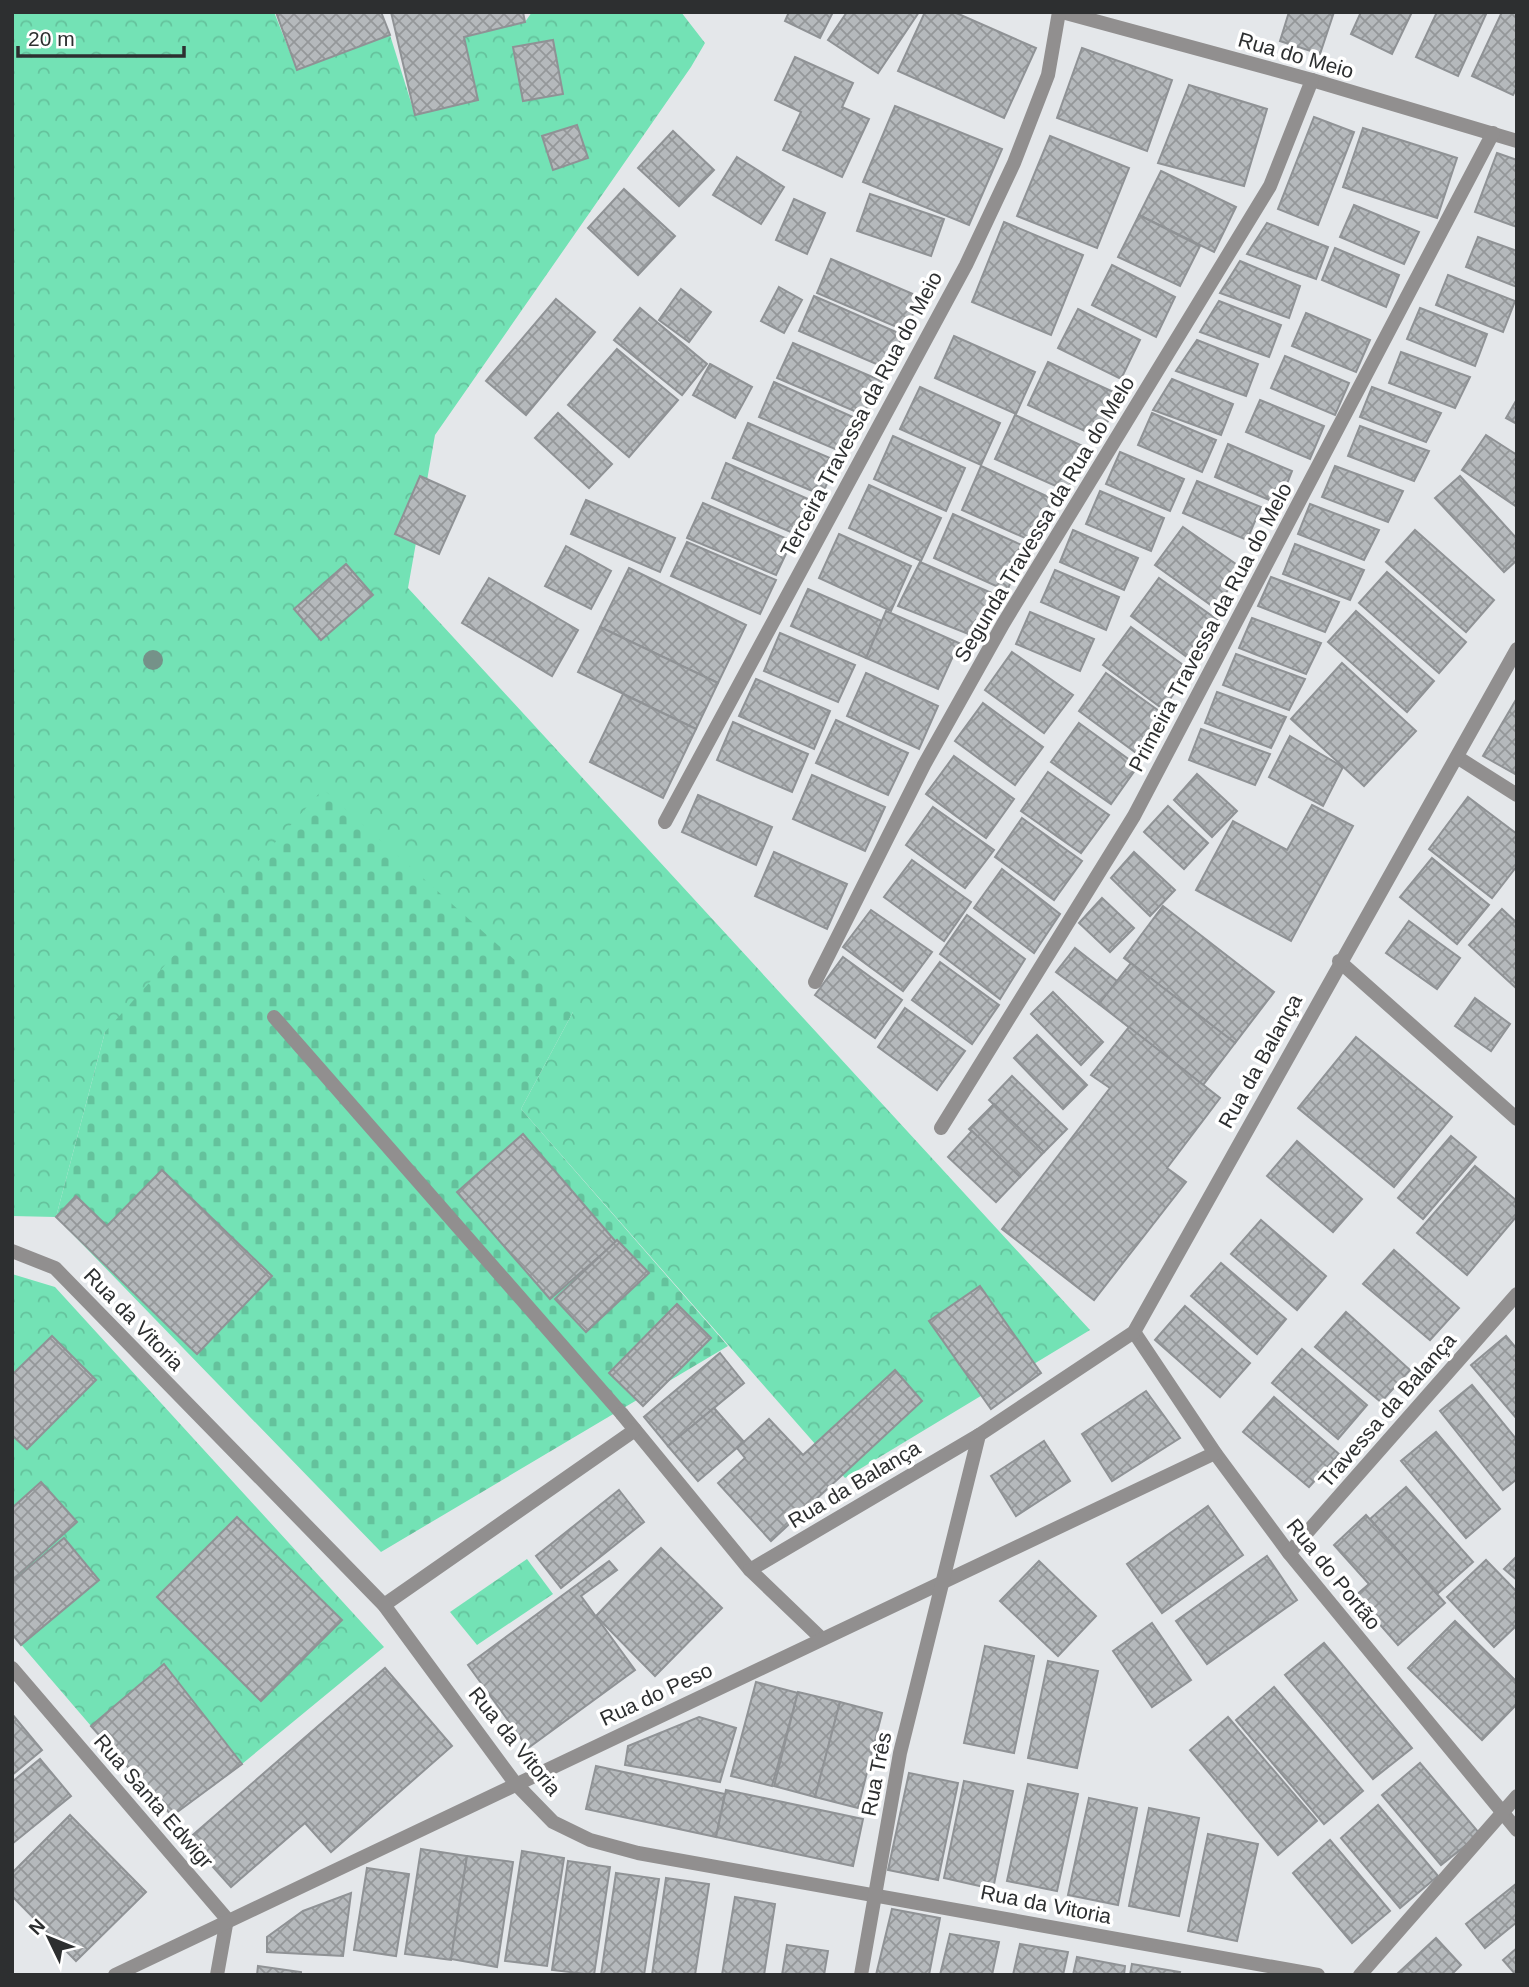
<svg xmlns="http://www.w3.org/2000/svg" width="1529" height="1987" font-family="Arial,sans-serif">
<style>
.forest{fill:url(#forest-crowns)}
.cemetery{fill:url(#cemetery-stones)}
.building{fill:url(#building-cross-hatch);stroke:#8f9295;stroke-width:2}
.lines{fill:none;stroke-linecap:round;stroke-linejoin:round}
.service{stroke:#918f8f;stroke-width:14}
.minor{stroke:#918f8f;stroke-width:14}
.tree{fill:#759289}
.labels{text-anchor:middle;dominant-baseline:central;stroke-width:7;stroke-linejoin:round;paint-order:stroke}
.street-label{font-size:21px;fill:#2d2f30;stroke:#fff}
</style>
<defs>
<pattern id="forest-crowns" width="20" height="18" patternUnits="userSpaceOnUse" patternTransform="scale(1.75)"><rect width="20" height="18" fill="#73e2b5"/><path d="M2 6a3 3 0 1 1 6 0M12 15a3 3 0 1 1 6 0" fill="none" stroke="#64c29c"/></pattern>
<pattern id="cemetery-stones" width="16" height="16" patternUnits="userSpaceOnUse" patternTransform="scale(1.75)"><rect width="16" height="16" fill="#73e2b5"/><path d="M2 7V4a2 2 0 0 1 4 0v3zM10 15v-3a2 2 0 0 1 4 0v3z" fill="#64c29c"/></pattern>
<pattern id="building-cross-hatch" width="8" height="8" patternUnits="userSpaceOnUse" patternTransform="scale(1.75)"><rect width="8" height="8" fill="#b5b9bc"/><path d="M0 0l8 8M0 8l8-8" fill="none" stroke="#949799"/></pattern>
</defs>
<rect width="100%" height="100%" fill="#e4e7ea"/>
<!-- forest -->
<g class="forest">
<path d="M12 12H274L297 70 390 35 415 115 464 37 525 22 532 12H681L705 43 691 67 435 435 408 588 1090 1330 845 1478 521 1109 573 1012 105 1032 56 1217 12 1216Z"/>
<path d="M12 1274 55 1287 384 1647 242 1764 164 1664 91 1726 12 1634Z"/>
<path d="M527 1559 553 1594 477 1645 450 1612Z"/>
</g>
<!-- cemetery -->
<path class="cemetery" d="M323 789 573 1012 521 1109 728 1346 381 1552 56 1217 105 1032Z"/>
<!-- building -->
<g class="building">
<path d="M276 12H381L390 35 297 70Z"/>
<path d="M391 12H523L525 22 464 37 478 100 415 115Z"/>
<path d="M789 12H833L820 38 785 21Z"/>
<path d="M847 12H919L878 73 828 40Z"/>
<path d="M925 12H954L1036 48 1004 118 898 71Z"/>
<path d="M1289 12H1334L1320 54 1280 41Z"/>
<path d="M1361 12H1412L1392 54 1351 34Z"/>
<path d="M1437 12H1487L1458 76 1416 57Z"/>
<path d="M1502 12H1517V87L1513 95 1472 76Z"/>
<path d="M553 40 563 94 523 101 513 47Z"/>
<path d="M1082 48 1172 80 1147 151 1057 118Z"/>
<path d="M795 57 853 83 842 107 869 119 842 177 783 150 801 112 775 100Z"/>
<path d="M1189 85 1267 109 1244 186 1158 163Z"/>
<path d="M895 106 1002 149 969 225 863 182Z"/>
<path d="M1314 117 1354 132 1318 225 1278 209Z"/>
<path d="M577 125 588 158 553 170 542 136Z"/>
<path d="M1363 128 1457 158 1437 218 1343 187Z"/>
<path d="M673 131 714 170 679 206 638 168Z"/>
<path d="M1050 136 1129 168 1097 248 1017 216Z"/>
<path d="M1497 153 1517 160V227L1475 212Z"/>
<path d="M737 157 784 187 761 224 713 195Z"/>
<path d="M1161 171 1236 207 1214 252 1139 215Z"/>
<path d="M624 189 675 236 638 275 588 228Z"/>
<path d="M870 194 944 219 931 256 857 231Z"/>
<path d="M794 199 825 213 807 254 776 240Z"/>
<path d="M1354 205 1419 232 1404 264 1340 237Z"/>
<path d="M1139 215 1200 246 1180 286 1118 257Z"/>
<path d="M1004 222 1083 255 1051 335 972 302Z"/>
<path d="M1267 223 1328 247 1316 279 1247 254Z"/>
<path d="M1478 237 1517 251V287L1466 267Z"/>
<path d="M1335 248 1399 275 1386 307 1322 280Z"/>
<path d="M831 259 920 297 906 331 817 293Z"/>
<path d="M1240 261 1300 286 1289 318 1220 293Z"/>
<path d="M1112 265 1175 297 1156 337 1092 305Z"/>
<path d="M1448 275 1515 301 1503 332 1436 305Z"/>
<path d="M779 287 802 300 784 333 761 321Z"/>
<path d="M681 289 711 312 689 342 659 320Z"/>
<path d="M814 296 903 335 888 369 799 331Z"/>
<path d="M556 299 595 332 526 415 486 381Z"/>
<path d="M1219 301 1281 325 1269 357 1200 332Z"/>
<path d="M640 308 707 364 682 395 614 340Z"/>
<path d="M1420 308 1487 334 1475 366 1407 339Z"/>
<path d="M1078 309 1140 340 1121 379 1058 348Z"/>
<path d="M1306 313 1370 340 1356 372 1292 346Z"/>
<path d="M954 336 1035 372 1016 414 935 378Z"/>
<path d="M1197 340 1258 364 1246 396 1176 371Z"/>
<path d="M793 343 882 381 866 416 777 378Z"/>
<path d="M617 349 678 400 629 457 568 405Z"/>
<path d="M1401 352 1470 377 1455 408 1389 383Z"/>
<path d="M1285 356 1349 383 1335 415 1271 388Z"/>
<path d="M1048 362 1120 395 1100 438 1028 405Z"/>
<path d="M710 364 752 387 735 418 693 395Z"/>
<path d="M1172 379 1233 404 1221 435 1153 410Z"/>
<path d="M774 382 862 421 847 454 759 417Z"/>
<path d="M920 387 1000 423 981 465 900 429Z"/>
<path d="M1372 387 1441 413 1426 442 1360 417Z"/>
<path d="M1517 399V424L1506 418Z"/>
<path d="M1260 400 1324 426 1310 459 1246 432Z"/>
<path d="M558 413 612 464 589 488 535 438Z"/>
<path d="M1152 413 1216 440 1202 472 1138 445Z"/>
<path d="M1015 415 1087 448 1067 491 995 459Z"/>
<path d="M748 423 837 461 822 495 733 458Z"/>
<path d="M1360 426 1429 451 1414 481 1348 456Z"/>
<path d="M1486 435 1517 455V507L1462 470Z"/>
<path d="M893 436 965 468 946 511 874 479Z"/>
<path d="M1228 444 1292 471 1279 504 1215 477Z"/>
<path d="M1120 452 1184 479 1170 511 1106 484Z"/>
<path d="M726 463 815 502 800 536 712 498Z"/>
<path d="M981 466 1053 499 1034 542 962 510Z"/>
<path d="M1335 466 1403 491 1388 522 1322 497Z"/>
<path d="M420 476 465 496 439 554 395 534Z"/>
<path d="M1460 476 1517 539V560L1504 572 1435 498Z"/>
<path d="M1197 481 1261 507 1247 540 1183 513Z"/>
<path d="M869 485 941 518 921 561 849 528Z"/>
<path d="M1100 491 1164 518 1151 551 1086 524Z"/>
<path d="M586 500 675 538 660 572 571 534Z"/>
<path d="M703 503 792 541 776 575 687 538Z"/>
<path d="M1310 504 1379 530 1364 560 1298 534Z"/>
<path d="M953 514 1026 547 1007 591 934 558Z"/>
<path d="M1183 527 1243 569 1215 608 1155 565Z"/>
<path d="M1073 530 1138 558 1124 590 1060 562Z"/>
<path d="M1415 530 1494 600 1466 632 1386 562Z"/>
<path d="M839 534 911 566 891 611 819 578Z"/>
<path d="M687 542 776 580 760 614 671 576Z"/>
<path d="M1295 544 1364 570 1350 600 1283 574Z"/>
<path d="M566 546 611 571 591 609 545 586Z"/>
<path d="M920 562 994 594 971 635 898 606Z"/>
<path d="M346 564 373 595 321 640 294 609Z"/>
<path d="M629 568 746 625 718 683 600 627Z"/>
<path d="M1055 570 1119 597 1106 630 1041 602Z"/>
<path d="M1387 572 1466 642 1439 673 1359 603Z"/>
<path d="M1271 577 1339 602 1325 632 1258 606Z"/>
<path d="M489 578 578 630 552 676 462 623Z"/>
<path d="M1159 578 1219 621 1191 660 1131 616Z"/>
<path d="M808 589 882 621 866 658 791 626Z"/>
<path d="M886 611 959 643 938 689 866 658Z"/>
<path d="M1356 611 1434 681 1407 712 1328 642Z"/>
<path d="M1030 612 1094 639 1080 671 1016 644Z"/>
<path d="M1252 618 1321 643 1306 674 1239 648Z"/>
<path d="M600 627 718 683 696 729 578 672Z"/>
<path d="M1131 627 1190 670 1163 709 1103 665Z"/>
<path d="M780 633 855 665 838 702 764 671Z"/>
<path d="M1012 652 1073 695 1044 733 985 690Z"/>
<path d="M1236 654 1305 679 1289 710 1223 685Z"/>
<path d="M1342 663 1416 731 1364 786 1291 719Z"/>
<path d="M866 673 938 706 919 749 847 716Z"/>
<path d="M1106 673 1166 716 1139 755 1079 711Z"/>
<path d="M756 679 830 711 814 749 739 716Z"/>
<path d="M1217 692 1286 717 1271 748 1205 723Z"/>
<path d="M623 694 696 729 663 798 590 762Z"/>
<path d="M1517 698V775L1483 756Z"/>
<path d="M983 703 1043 747 1015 785 955 741Z"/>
<path d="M836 720 908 753 888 795 816 763Z"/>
<path d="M733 722 808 754 792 792 717 760Z"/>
<path d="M1079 723 1138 766 1111 804 1051 762Z"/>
<path d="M1201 729 1270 754 1255 785 1189 760Z"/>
<path d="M1290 736 1343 767 1323 806 1269 777Z"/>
<path d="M954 756 1014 799 986 838 926 794Z"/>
<path d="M1048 772 1109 815 1081 853 1021 811Z"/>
<path d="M1197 774 1237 811 1212 837 1174 800Z"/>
<path d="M812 775 885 807 865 851 793 819Z"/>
<path d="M698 795 772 827 756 865 682 832Z"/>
<path d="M1468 797 1517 834V866L1492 898 1429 849Z"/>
<path d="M1312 805 1353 826 1291 941 1196 890 1233 821 1287 850Z"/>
<path d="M1168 806 1208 843 1184 869 1144 832Z"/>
<path d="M933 807 994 850 965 888 906 845Z"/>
<path d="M1022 818 1082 861 1054 900 995 857Z"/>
<path d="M774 852 847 884 827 929 755 896Z"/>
<path d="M1134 852 1175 890 1150 916 1111 878Z"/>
<path d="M1432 858 1489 905 1457 944 1400 897Z"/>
<path d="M912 860 971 902 944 941 884 897Z"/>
<path d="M1002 869 1060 914 1034 953 974 908Z"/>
<path d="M1102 898 1134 928 1110 952 1079 923Z"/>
<path d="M1163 906 1274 992 1235 1043 1124 958Z"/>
<path d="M1502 909 1517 923V989L1469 945Z"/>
<path d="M871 910 932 952 903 991 843 947Z"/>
<path d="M967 915 1025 959 1000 999 940 954Z"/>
<path d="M1409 921 1460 958 1437 989 1386 953Z"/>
<path d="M1075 948 1117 981 1099 1004 1056 972Z"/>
<path d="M843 957 902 1000 875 1038 815 995Z"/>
<path d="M940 962 999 1005 972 1044 912 1000Z"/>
<path d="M1131 963 1235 1043 1203 1085 1099 1004Z"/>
<path d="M1053 992 1103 1042 1081 1065 1031 1014Z"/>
<path d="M1475 998 1510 1024 1491 1051 1455 1026Z"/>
<path d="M905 1008 965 1051 937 1090 878 1047Z"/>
<path d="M1129 1027 1220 1098 1167 1168 1186 1182 1094 1300 1002 1229 1110 1088 1091 1075Z"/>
<path d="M1037 1035 1087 1085 1063 1109 1014 1058Z"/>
<path d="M1356 1037 1452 1117 1394 1187 1298 1108Z"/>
<path d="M1012 1076 1067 1129 1044 1152 989 1100Z"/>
<path d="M994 1104 1044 1152 1020 1177 969 1129Z"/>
<path d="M972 1131 1020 1177 996 1202 948 1157Z"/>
<path d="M523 1134 616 1242 550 1299 457 1192Z"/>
<path d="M1451 1136 1476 1157 1423 1219 1398 1198Z"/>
<path d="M1297 1141 1362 1199 1333 1232 1267 1176Z"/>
<path d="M1475 1166 1517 1201V1216L1467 1275 1417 1233Z"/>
<path d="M162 1170 272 1276 197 1354 56 1217 76 1196 107 1226Z"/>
<path d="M1261 1220 1326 1276 1297 1310 1231 1254Z"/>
<path d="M617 1240 649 1273 586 1332 555 1299Z"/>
<path d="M1394 1250 1459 1308 1430 1340 1363 1284Z"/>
<path d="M1221 1263 1286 1319 1257 1354 1191 1296Z"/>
<path d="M980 1286 1041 1373 991 1409 929 1321Z"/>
<path d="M677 1304 711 1338 643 1406 609 1373Z"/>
<path d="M1185 1306 1250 1363 1220 1397 1155 1340Z"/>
<path d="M1346 1312 1410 1370 1381 1402 1315 1347Z"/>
<path d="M52 1336 96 1380 27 1449 12 1435V1375Z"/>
<path d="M1506 1336 1517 1349V1419L1471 1365Z"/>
<path d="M1302 1349 1367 1405 1338 1439 1272 1383Z"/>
<path d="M720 1353 744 1383 668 1446 644 1417Z"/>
<path d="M895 1370 922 1401 771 1541 718 1483 745 1458 737 1448 769 1419 803 1455Z"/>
<path d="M1472 1385 1517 1440V1479L1503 1490 1440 1411Z"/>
<path d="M1146 1391 1180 1438 1112 1481 1082 1434Z"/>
<path d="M1274 1397 1339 1454 1309 1487 1243 1432Z"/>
<path d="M714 1408 744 1442 698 1481 668 1446Z"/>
<path d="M1436 1432 1500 1509 1466 1538 1401 1461Z"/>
<path d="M1044 1441 1070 1481 1016 1516 991 1476Z"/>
<path d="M41 1482 77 1522 12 1580V1508Z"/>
<path d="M1406 1487 1473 1562 1437 1594 1370 1519Z"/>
<path d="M619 1490 644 1522 561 1588 536 1556Z"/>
<path d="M1208 1506 1243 1555 1162 1613 1127 1564Z"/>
<path d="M1366 1515 1445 1603 1398 1645 1355 1596 1369 1584 1334 1545Z"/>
<path d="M237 1517 342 1620 261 1701 157 1597Z"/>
<path d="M64 1538 99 1580 21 1645 12 1634V1582Z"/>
<path d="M661 1548 722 1608 655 1676 596 1616Z"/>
<path d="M1267 1556 1297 1600 1207 1664 1176 1621Z"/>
<path d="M1517 1556V1580L1504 1569Z"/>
<path d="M1486 1560 1517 1592V1625L1494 1647 1447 1597Z"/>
<path d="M609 1561 617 1570 581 1596 635 1670 528 1748 468 1665Z"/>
<path d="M1039 1561 1096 1616 1058 1656 1000 1601Z"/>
<path d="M1455 1621 1517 1682V1704L1482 1740 1408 1668Z"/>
<path d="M1152 1623 1191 1680 1152 1707 1113 1651Z"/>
<path d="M1324 1643 1412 1748 1373 1779 1285 1675Z"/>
<path d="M985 1646 1034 1656 1014 1753 964 1743Z"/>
<path d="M1048 1661 1098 1671 1077 1768 1028 1758Z"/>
<path d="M164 1664 242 1764 172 1816 91 1726Z"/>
<path d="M385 1668 452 1746 331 1852 305 1823 231 1887 188 1839Z"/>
<path d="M756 1682 798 1693 772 1786 731 1776Z"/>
<path d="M1274 1687 1363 1791 1324 1824 1236 1720Z"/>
<path d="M798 1692 840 1702 815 1797 774 1786Z"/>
<path d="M840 1702 882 1713 858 1808 815 1797Z"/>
<path d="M12 1714 42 1750 12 1775Z"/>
<path d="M699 1717 736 1728 720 1782 625 1765 628 1746Z"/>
<path d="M1228 1717 1317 1821 1278 1855 1190 1750Z"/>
<path d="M40 1759 71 1796 12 1844V1782Z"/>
<path d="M1420 1763 1480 1834 1441 1865 1382 1795Z"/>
<path d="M596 1766 725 1794 716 1837 586 1809Z"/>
<path d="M909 1773 958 1783 938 1880 888 1870Z"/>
<path d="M964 1781 1013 1791 993 1889 944 1878Z"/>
<path d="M1028 1784 1078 1794 1057 1891 1007 1881Z"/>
<path d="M726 1790 863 1819 853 1866 716 1837Z"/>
<path d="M1089 1798 1137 1808 1118 1905 1068 1895Z"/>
<path d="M1378 1805 1438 1876 1400 1908 1341 1838Z"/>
<path d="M1149 1808 1199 1818 1179 1916 1129 1906Z"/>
<path d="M70 1815 146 1892 76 1961 12 1896V1873Z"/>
<path d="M1208 1834 1258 1844 1237 1941 1188 1931Z"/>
<path d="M1330 1840 1390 1911 1352 1943 1293 1873Z"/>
<path d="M421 1849 467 1856 451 1960 405 1954Z"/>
<path d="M522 1851 564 1858 547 1966 505 1961Z"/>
<path d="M467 1856 513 1862 497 1967 451 1959Z"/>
<path d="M568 1861 610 1867 594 1975 552 1970Z"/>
<path d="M367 1868 409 1874 396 1956 354 1950Z"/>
<path d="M616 1873 659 1879 644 1975H601Z"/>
<path d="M666 1878 709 1884 695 1975H652Z"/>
<path d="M1517 1883V1922L1485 1948 1466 1924Z"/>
<path d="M351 1893 343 1956 267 1952V1937L303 1911Z"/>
<path d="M735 1897 775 1904 764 1975H722Z"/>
<path d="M892 1909 940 1918 929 1975H876Z"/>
<path d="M950 1934 999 1942 992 1975H940Z"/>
<path d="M1436 1938 1461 1965 1451 1975H1396Z"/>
<path d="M1020 1944 1068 1952 1063 1975H1013Z"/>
<path d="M787 1945 828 1951 824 1975H782Z"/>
<path d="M1517 1948V1975H1516L1503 1960Z"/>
<path d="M1077 1957 1125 1966 1124 1975H1073Z"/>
<path d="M1132 1964 1180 1972 1179 1975H1130Z"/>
<path d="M258 1966 301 1972V1975H257Z"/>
</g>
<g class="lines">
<!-- service -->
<path class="service" d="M274 1017 622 1414"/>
<!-- minor -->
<g class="minor">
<path d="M1062 12 1312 80 1517 141"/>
<path d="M1457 757 1517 795"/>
<path d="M665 822 966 265 1014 163 1048 75 1059 12"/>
<path d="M1339 961 1517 1119"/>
<path d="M815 982 924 765 1003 624 1270 186 1312 80"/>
<path d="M941 1128 1134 816 1493 133"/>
<path d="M12 1251 55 1268 384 1605 515 1783 553 1822 590 1840 638 1853 1318 1975"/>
<path d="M1134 1332 1215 1453 1289 1553 1517 1830"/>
<path d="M622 1414 750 1570 979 1435 1134 1332 1517 649"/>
<path d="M1289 1553 1517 1294"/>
<path d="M750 1570 822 1639"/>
<path d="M384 1605 635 1430"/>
<path d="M12 1668 227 1919 217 1975"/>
<path d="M115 1975 1215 1453"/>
<path d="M861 1975 900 1753 979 1435"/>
<path d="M1360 1975 1517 1796"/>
</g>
</g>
<!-- trees -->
<circle class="tree" cx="153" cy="660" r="10"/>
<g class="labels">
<!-- street labels -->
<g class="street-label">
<text transform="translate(1296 55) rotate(16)">Rua do Meio</text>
<text transform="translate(861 414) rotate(-62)">Terceira Travessa da Rua do Meio</text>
<text transform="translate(1044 519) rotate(-59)">Segunda Travessa da Rua do Melo</text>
<text transform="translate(1210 627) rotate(-62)">Primeira Travessa da Rua do Melo</text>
<text transform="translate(1260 1061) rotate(-61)">Rua da Balança</text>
<text transform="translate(134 1319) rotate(46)">Rua da Vitoria</text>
<text transform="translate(1387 1410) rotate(-49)">Travessa da Balança</text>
<text transform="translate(854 1484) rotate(-31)">Rua da Balança</text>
<text transform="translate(1334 1574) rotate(51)">Rua do Portão</text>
<text transform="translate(656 1694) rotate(-25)">Rua do Peso</text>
<text transform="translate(515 1741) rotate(51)">Rua da Vitoria</text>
<text transform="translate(876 1774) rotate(-79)">Rua Três</text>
<text transform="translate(154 1801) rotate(49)">Rua Santa Edwigr</text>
<text transform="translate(1046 1904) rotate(11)">Rua da Vitoria</text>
</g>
</g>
<!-- border -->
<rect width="1529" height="1987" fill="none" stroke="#2d2f30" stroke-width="28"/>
<!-- north arrow -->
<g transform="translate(49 1938) rotate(313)" stroke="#ffffff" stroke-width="5" paint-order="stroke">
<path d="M0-5L12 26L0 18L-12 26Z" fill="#2d2f30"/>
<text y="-10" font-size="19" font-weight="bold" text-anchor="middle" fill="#2d2f30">N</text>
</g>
<!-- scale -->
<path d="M18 46v10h166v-10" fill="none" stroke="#2d2f30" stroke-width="3.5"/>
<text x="28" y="46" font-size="21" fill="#2d2f30" stroke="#ffffff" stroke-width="5" paint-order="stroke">20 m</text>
</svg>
